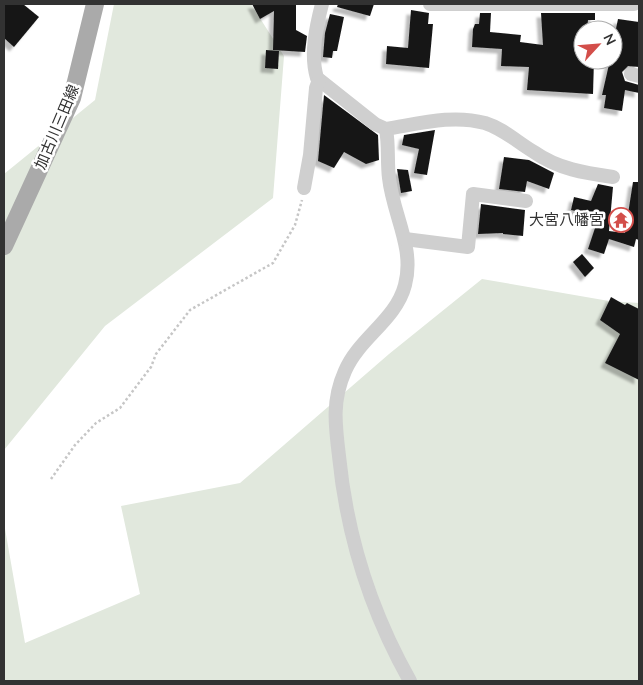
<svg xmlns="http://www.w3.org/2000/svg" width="643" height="685" font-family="'Nunito Sans','Noto Sans JP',sans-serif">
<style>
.green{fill:#e1e8dd}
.building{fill:#191919;filter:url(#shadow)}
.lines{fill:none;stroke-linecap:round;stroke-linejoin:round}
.path{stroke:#c6c6c6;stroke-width:2.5;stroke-dasharray:2.5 2.5;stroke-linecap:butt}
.minor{stroke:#cfcfcf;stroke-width:14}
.major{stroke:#aaa;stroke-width:18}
.labels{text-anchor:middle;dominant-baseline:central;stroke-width:5;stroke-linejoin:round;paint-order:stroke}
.street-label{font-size:15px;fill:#323232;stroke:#fff}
.poi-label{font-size:15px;fill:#323232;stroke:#fff;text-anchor:end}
</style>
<defs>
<filter id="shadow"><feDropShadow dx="-4.5" dy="4.5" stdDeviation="1" flood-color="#0004"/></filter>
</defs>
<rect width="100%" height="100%" fill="#fff"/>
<!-- green -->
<g class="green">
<path d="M114 4H251L284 56 273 198 105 326 4 450V174L95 100Z"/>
<path d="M482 279 609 301 639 303V681H4V523L25 643 140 594 121 506 240 483 389 354Z"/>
</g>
<!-- building -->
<g class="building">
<path d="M4 4H23L39 17 14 47 4 38Z"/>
<path d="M252 4H296V30L307 36 305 52 273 50 274 11 260 19Z"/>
<path d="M338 4H374L370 16 337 7Z"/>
<path d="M411 10 429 13 428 24H433L429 68 386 64 387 46 408 48Z"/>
<path d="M480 13H491L490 32 521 35 520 42 543 45 541 13H595V20H588L587 30H583V60H594L593 94 527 90 529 67 501 66 502 49 472 47 473 29 475 24H479Z"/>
<path d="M330 14 344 17 337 51H333L332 58 323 57 325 33Z"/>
<path d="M618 19 639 22V67L628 66 622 72 625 81 639 85V93L625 90 622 111 604 108 606 95H602L610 60H613V43Z"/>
<path d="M266 50 279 51 278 69 265 68Z"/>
<path d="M324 95 378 135 379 160 366 164 344 152 334 168 318 161Z"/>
<path d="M435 130 427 175 414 173 419 149 402 145 404 135Z"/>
<path d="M504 157 529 160 554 173 549 189 527 181 525 192 499 189Z"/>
<path d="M397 169 408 170 412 191 401 193Z"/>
<path d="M633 182H639V240L636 239 634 247 609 239 604 254 588 249 598 219 593 218 594 215 571 210 574 197 591 201 598 184 613 187 609 231 625 233Z"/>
<path d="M481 204 525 210 523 236 503 234V233L478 234Z"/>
<path d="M582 254 594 268 585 277 573 262Z"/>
<path d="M611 297 625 305 627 303 639 309V380L605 363 620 334 600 320Z"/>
</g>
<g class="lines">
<!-- path -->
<path class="path" d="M51 479 75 445 96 423 120 408 151 367 156 354 190 310 273 263 295 225 302 200"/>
<!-- minor -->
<g class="minor">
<path d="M322 4C316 27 310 55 317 78L375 124 386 129C418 124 452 114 485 123 504 129 517 142 534 152 558 169 585 173 613 177"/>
<path d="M430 4H634"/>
<path d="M631 74 639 76"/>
<path d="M386 129C389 145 387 162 389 178 393 215 415 248 405 285 396 320 359 338 345 371 332 400 335 424 339 456 347 537 370 610 410 681"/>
<path d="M304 188 310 155 316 88 319 80"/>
<path d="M405 239 468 247 473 194 526 201"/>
</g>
<!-- major -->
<path class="major" d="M4 246 72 98 95 4"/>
</g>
<!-- icons -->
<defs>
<symbol id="temple-ring" viewBox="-11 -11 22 22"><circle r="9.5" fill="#fff" stroke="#d34e4a" stroke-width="1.5"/><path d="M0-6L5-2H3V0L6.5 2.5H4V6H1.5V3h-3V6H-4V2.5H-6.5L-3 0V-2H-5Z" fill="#d34e4a"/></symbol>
</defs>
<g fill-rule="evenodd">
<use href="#temple-ring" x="607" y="206" width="28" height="28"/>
</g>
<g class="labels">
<!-- street labels -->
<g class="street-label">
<text transform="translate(57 127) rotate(-67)">加古川三田線</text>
</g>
<!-- poi labels -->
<g class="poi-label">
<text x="604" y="220">大宮八幡宮</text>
</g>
</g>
<!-- border -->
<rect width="643" height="685" fill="none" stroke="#323232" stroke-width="10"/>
<!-- north arrow -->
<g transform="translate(598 45) rotate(64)"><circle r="24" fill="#ffffff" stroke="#adadad"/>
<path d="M0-4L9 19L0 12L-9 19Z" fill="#d34e4a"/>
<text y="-8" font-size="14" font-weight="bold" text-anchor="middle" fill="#323232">N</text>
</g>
</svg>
